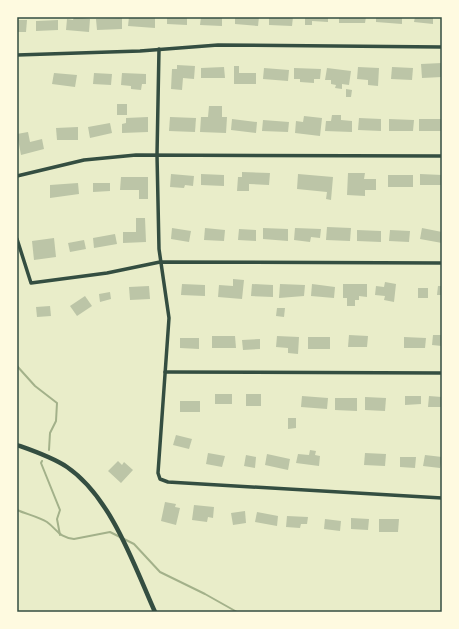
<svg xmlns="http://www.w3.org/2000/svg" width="459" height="629" font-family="'Sofia Sans Condensed',sans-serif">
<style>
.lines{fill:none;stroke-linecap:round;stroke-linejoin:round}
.stream{stroke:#a3b18a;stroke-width:2}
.building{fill:#bcc5a7}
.minor{stroke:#344e41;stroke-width:3.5}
.tertiary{stroke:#344e41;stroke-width:4.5}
.neatline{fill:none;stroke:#344e41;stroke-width:1.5}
</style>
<rect width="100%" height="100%" fill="#e9edc9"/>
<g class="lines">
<!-- stream -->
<g class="stream">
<path d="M17 366 35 386 57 403 56 421 50 433 49 450"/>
<path d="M42 461 41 463 60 510 57 519 60 535"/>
<path d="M17 510C26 514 39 517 47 522 58 530 58 537 74 539L110 532 134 544 160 572 205 594 237 612"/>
</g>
</g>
<!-- building -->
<g class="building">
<path d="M74 17 90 19 89 32 66 30 67 19 73 20Z"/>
<path d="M129 17H155V28L128 26Z"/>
<path d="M167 17H187V25L167 24Z"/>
<path d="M201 17H222V26L200 25Z"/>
<path d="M235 17H259L258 26 235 24Z"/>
<path d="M269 17H293L292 26 269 25Z"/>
<path d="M305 17H328V22L312 21V25H305Z"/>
<path d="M339 17H366L365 23H339Z"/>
<path d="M376 17H402V24L376 22Z"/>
<path d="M415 17H433V24L414 22Z"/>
<path d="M122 18V29L97 30 96 19Z"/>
<path d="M17 20H27L26 32H17Z"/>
<path d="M58 20V30L36 31V21Z"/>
<path d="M442 63V77L422 78 421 64Z"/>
<path d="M177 65 195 66 194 79 183 78 182 90 171 89 172 69H177Z"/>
<path d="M234 66H239V73H256V84H234Z"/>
<path d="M224 67 225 78H201V68Z"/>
<path d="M358 67 379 68 378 86 368 85V80L357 79Z"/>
<path d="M392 67 413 68 412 80 391 79Z"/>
<path d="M264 68 289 70 288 81 263 79Z"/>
<path d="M294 68 321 69 320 79H314V83L300 82V79H294Z"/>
<path d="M327 68 351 71 349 85 342 84V89L335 88 336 85 331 84V80H325Z"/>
<path d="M54 73 77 75 75 87 52 84Z"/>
<path d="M94 73 112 74 111 85 93 84Z"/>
<path d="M122 73 146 74V84H142L141 90 131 89V86L121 85Z"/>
<path d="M346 89 352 90 351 97H346Z"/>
<rect x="117" y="104" width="10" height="11"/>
<path d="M209 106H222V117H227L226 133 200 132 201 117H208Z"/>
<path d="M332 115H341V120L352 121V132L325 131 326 121H331Z"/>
<path d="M304 116 322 118 320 136 295 133 296 121 303 122Z"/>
<path d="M148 117V132L122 133V124L126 123V118Z"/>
<path d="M170 117 196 118 195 132 169 131Z"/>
<path d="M359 118 381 119V131L358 130Z"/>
<path d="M232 119 257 122 256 133 231 130Z"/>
<path d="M389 119 414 120 413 131H389Z"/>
<rect x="419" y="119" width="23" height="12"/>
<path d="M263 120 289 122 288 132 262 131Z"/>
<path d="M110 123 112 133 90 138 88 127Z"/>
<path d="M78 127V140H57L56 128Z"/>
<path d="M28 132 30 142 42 139 44 149 21 155 17 134Z"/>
<path d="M242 172 270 173 269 185 249 184V191H237L238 177H242Z"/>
<path d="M348 173H365L364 179H376V190H365V196L347 195Z"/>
<path d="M171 174 194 176 193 186 185 185 184 188 170 187Z"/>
<path d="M201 174 224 175V186L201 185Z"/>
<path d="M298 174 333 177 331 200 326 199 327 192 297 189Z"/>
<path d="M420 174 442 175V185H420Z"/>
<rect x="388" y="175" width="25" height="12"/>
<path d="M121 177H148V199H139V190H120Z"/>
<path d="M78 183 79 194 50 198V185Z"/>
<path d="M93 183H110V191L93 192Z"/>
<path d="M136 218H145L146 242 123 243V232H136Z"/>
<path d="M327 227 351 228 350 241 326 240Z"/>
<path d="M172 228 191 231 189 242 171 239Z"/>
<path d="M205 228 225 230 224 241 204 240Z"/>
<path d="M263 228 288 229V241L263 239Z"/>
<path d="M295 228 321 229 320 238 311 237 310 242 294 240Z"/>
<path d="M422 228 442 232V243L420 239Z"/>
<path d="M239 229 256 230V241L238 240Z"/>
<path d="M357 230 381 231V242L357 241Z"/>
<path d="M390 230 410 231 409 242 389 241Z"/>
<path d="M115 234 117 244 94 248 93 238Z"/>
<path d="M54 238 56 257 34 260 32 241Z"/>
<path d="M84 240 86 249 70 252 68 243Z"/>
<path d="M233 279 244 280 242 299 218 297 219 285 233 286Z"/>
<path d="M385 282 396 284 394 302 384 300 385 296 375 295 376 286 384 287Z"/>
<path d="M182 284 205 285V296L181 295Z"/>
<path d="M252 284 273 285V297L251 296Z"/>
<path d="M280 284 305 285 304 296 279 298Z"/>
<path d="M312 284 335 287 334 298 311 296Z"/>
<path d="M343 284H367V297L359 296V300H355V306H347V298H343Z"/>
<path d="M149 286 150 299 130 300 129 287Z"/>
<path d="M438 286H442V295H437Z"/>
<rect x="418" y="288" width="10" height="10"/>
<path d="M110 292 111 299 100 302 99 294Z"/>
<path d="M85 296 92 306 77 316 70 306Z"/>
<path d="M50 306 51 316 37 317 36 307Z"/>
<path d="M277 308H285L284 317 276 316Z"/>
<path d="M349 335 368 336 367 347H348Z"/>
<path d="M433 335H442V346L432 345Z"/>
<path d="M212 336H235L236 348H212Z"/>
<path d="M277 336 299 337 298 354 288 353V348L276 347Z"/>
<rect x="308" y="337" width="22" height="12"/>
<path d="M404 337 426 338 425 348H404Z"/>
<path d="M180 338H199V349L180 348Z"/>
<path d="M260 339V349L243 350 242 340Z"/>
<rect x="215" y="394" width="17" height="10"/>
<rect x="246" y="394" width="15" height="12"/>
<path d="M302 396 328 398 327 409 301 407Z"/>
<path d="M405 396H421V404L405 405Z"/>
<path d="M429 396 442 397V407H428Z"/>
<path d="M365 397 386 398 385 411 365 410Z"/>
<path d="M335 398H357V411L335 410Z"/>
<rect x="180" y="401" width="20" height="11"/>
<path d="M288 418H296V428L288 429Z"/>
<path d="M176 435 192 439 189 449 173 445Z"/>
<path d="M310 450 316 451 315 455 320 456 319 466 296 463 298 454 309 455Z"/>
<path d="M208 453 225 456 222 467 206 464Z"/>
<path d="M365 453 386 454 385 466 364 465Z"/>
<path d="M267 454 290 459 288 470 265 465Z"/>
<path d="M246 455 256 457 255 468 244 466Z"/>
<path d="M425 455 442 457 440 468 423 466Z"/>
<path d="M400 457H416L415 468 400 467Z"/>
<path d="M118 461 122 465 124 462 133 470 121 483 108 471Z"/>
<path d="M165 502 176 504 175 507 180 508 176 525 161 521Z"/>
<path d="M194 505 214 507 213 518 208 517 207 522 192 520Z"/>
<path d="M245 511 246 523 233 525 231 513Z"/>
<path d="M257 512 278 516 277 526 255 522Z"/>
<path d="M287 516 308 517 307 524H301L300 528 286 527Z"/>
<path d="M351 518 369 519 368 530 351 529Z"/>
<path d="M325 519 341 521 340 531 324 529Z"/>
<path d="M379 519H399L398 532H379Z"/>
</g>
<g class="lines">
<!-- minor -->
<g class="minor">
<path d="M159 49 157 155 159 249 169 318 158 473 160 479 168 482 442 498"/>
<path d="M17 55 140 51 218 45 442 47"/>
<path d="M17 176 84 160 136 155 442 156"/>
<path d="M17 239 31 283 107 273 160 262 442 263"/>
<path d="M165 372 442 373"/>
</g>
<!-- tertiary -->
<path class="tertiary" d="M17 445C34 451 52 457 67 467 111 497 134 565 155 612"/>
</g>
<!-- border -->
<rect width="459" height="629" fill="none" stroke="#fefae0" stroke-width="36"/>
<rect x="18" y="18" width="423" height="593" class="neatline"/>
</svg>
